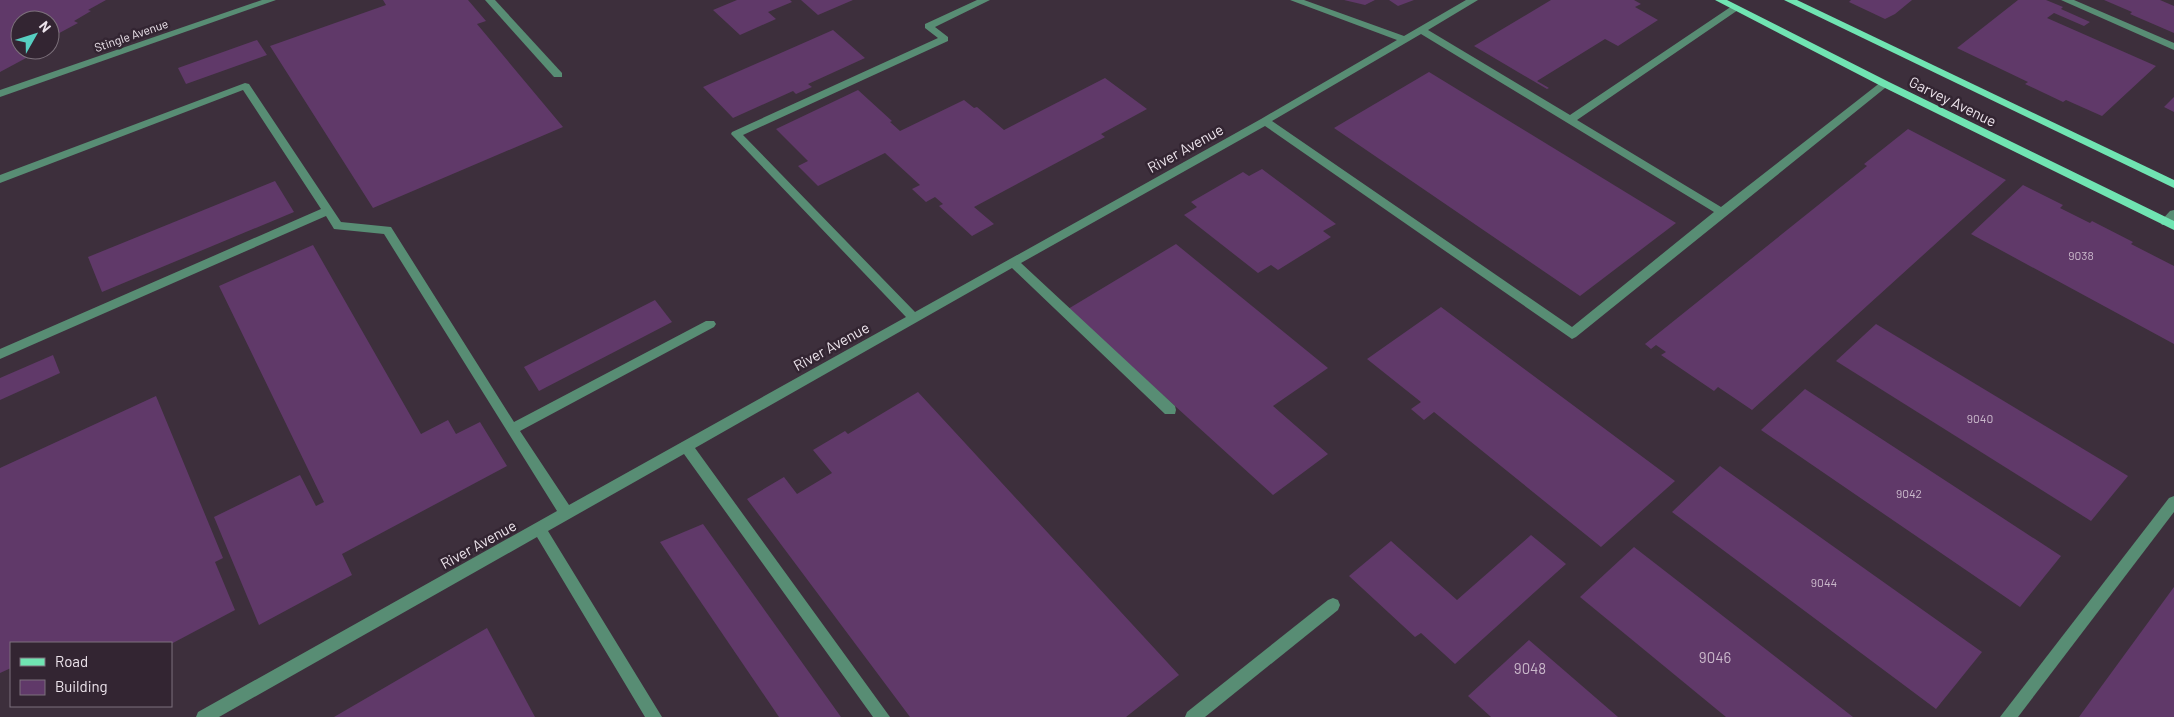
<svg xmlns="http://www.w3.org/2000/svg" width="2174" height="717" font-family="Barlow,sans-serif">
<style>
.building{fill:#603969}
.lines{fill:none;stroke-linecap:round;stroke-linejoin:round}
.minor{fill:#588d74;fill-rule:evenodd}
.major{fill:#70e4b2;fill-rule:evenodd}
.labels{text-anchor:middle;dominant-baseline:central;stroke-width:5;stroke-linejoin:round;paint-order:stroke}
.far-street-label{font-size:12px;fill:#ede4ec;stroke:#332532}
.number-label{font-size:12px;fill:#cab9cb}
.street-label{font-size:15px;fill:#ede4ec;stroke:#332532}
.near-number-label{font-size:15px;fill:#cab9cb}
</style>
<rect width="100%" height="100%" fill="#3d2f3c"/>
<!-- building -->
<g class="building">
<path d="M0 0H106L88 10 91 11 74 21 78 23 50 38V20H20V50H41L0 72Z"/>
<path d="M383 0H468L486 21 477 24 563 127 373 208 270 46 386 5Z"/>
<path d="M737 0H790L792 2 768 12 776 19 740 35 713 10Z"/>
<path d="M801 0H853L818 15Z"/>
<path d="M1344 0H1375L1365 5Z"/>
<path d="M1389 0H1414L1398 6Z"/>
<path d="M1551 0H1634L1641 4 1635 7 1658 20 1618 46 1605 39 1537 81 1549 88 1547 89 1474 46Z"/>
<path d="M1851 0H1912L1895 14 1885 19 1849 2Z"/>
<path d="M2018 0H2046L2063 7 2061 9 2090 22 2084 26 2054 13 2047 18 2156 66 2102 116 2066 100 2063 102 2025 84 2028 82 1957 48Z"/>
<path d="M2104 0H2160L2174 6V33L2130 14 2132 12Z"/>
<path d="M833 30 865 58 808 84 812 87 796 94 793 91 733 118 703 87Z"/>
<path d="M257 40 267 55 186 84 178 68Z"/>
<path d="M1429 72 1676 223 1580 296 1334 128Z"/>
<path d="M1105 78 1147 109 1101 134 1105 137 974 207 994 224 972 236 939 206 943 204 935 197 926 202 912 189 920 185 885 153 818 186 798 166 808 161 776 129 858 90 892 121 890 122 900 131 964 100 974 108 977 107 1004 130Z"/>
<path d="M2174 97V112L2164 107Z"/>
<path d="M1908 129 2006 180 1752 410 1718 387 1714 391 1661 355 1666 352 1656 345 1651 349 1645 344 1867 166 1864 164Z"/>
<path d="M1262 169 1336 224 1323 231 1331 237 1278 270 1271 265 1258 273 1184 215 1197 207 1191 202 1243 172 1249 176Z"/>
<path d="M275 181 294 212 102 292 88 257Z"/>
<path d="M2023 185 2063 205 2060 208 2090 223 2092 221 2133 242 2131 244 2174 266V344L1971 234Z"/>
<path d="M1176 244 1328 368 1273 406 1328 454 1273 495 1068 309Z"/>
<path d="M313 245 421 434 448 420 456 434 480 422 507 466 342 554 352 575 259 625 214 517 300 475 316 506 324 502 219 286Z"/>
<path d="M655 300 672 322 539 391 524 367Z"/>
<path d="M1441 307 1675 481 1601 547 1434 412 1424 420 1411 409 1421 402 1367 359Z"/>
<path d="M1876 324 2128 476 2091 521 1836 361Z"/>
<path d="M53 355 60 373 0 400V378Z"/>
<path d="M1805 389 2061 556 2020 607 1761 430Z"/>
<path d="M918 392 1179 675 1126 717H910L747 499 784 477 797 494 832 473 813 450 845 431 848 434Z"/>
<path d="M156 396 223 558 215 562 235 610 171 644 11 643V668L0 673V468Z"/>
<path d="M1720 466 1982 652 1936 709 1672 512Z"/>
<path d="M703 524 841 717H779L660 542Z"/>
<path d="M1531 535 1566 564 1455 664 1421 633 1415 637 1349 576 1391 541 1457 600Z"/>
<path d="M1634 547 1853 717H1726L1580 597Z"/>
<path d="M2174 587V717H2079Z"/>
<path d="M487 628 535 717H334Z"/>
<path d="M1529 640 1618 717H1491L1468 696Z"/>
</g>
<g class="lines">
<!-- minor -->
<g class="minor">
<path d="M262 0H276L0 97V90Z"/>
<path d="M485 0H495L562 73V77H554Z"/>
<path d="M977 0H990L935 27 948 37V41L743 135 915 312 1261 119 1397 40 1290 0H1304L1404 36 1466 0H1478L1428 30 1570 115 1732 6H1738V10L1577 120 1721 207 1881 82 1885 81 1890 84 1576 337 1572 339 1265 126 1021 263 1175 406 1176 410 1175 414H1165L1012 268 695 448 890 717H873L684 454 548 531 662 717H645L537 537 219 717H196L198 712 557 511 384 234 334 229 326 216 0 359V349L321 209 243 90 0 183V175L245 83 249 84 341 222 391 227 514 422 706 321H714L716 324 714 327 520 431 569 505 906 317 731 134 732 132 938 38 925 28V24ZM1421 34 1714 212 1572 327 1272 121Z"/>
<path d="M2061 0H2074L2174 43V50Z"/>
<path d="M2174 210V221L2170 225H2162L2160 222 2170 211Z"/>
<path d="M2174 496V512L2018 717H2000L2169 498Z"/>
<path d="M1333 598 1338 600 1340 605 1338 610 1205 717H1185L1187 712 1328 600Z"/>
</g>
<!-- major -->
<g class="major">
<path d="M1715 0H1727L1889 82 2174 221V230L1881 86Z"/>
<path d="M1784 0H1797L2174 180V188Z"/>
</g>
</g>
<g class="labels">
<!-- far-street labels -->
<g class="far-street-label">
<text transform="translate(131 35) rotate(-19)">Stingle Avenue</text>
</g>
<!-- number labels -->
<g class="number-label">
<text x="2081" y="255">9038</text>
<text x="1980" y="418">9040</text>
<text x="1909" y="493">9042</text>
<text x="1824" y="582">9044</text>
</g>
<!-- street labels -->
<g class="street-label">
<text transform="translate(1953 101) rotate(26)">Garvey Avenue</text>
<text transform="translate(1185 148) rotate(-29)">River Avenue</text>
<text transform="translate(831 346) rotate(-29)">River Avenue</text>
<text transform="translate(478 544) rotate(-29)">River Avenue</text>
</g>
<!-- near-number labels -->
<g class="near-number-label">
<text x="1715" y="657">9046</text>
<text x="1530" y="668">9048</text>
</g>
</g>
<!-- legend -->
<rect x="10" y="642" width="162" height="65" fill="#332532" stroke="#7d717c"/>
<rect x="20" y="658" width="25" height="8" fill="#70e4b2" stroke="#7d717c"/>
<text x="55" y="667" font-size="15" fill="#ede4ec">Road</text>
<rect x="20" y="680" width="25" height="15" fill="#603969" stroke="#7d717c"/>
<text x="55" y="692" font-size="15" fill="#ede4ec">Building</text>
<!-- north arrow -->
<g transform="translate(35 35) rotate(51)"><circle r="24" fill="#332532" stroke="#7d717c"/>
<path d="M0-4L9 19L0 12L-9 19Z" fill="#57cec1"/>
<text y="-8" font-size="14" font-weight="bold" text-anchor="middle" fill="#ede4ec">N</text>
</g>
</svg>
